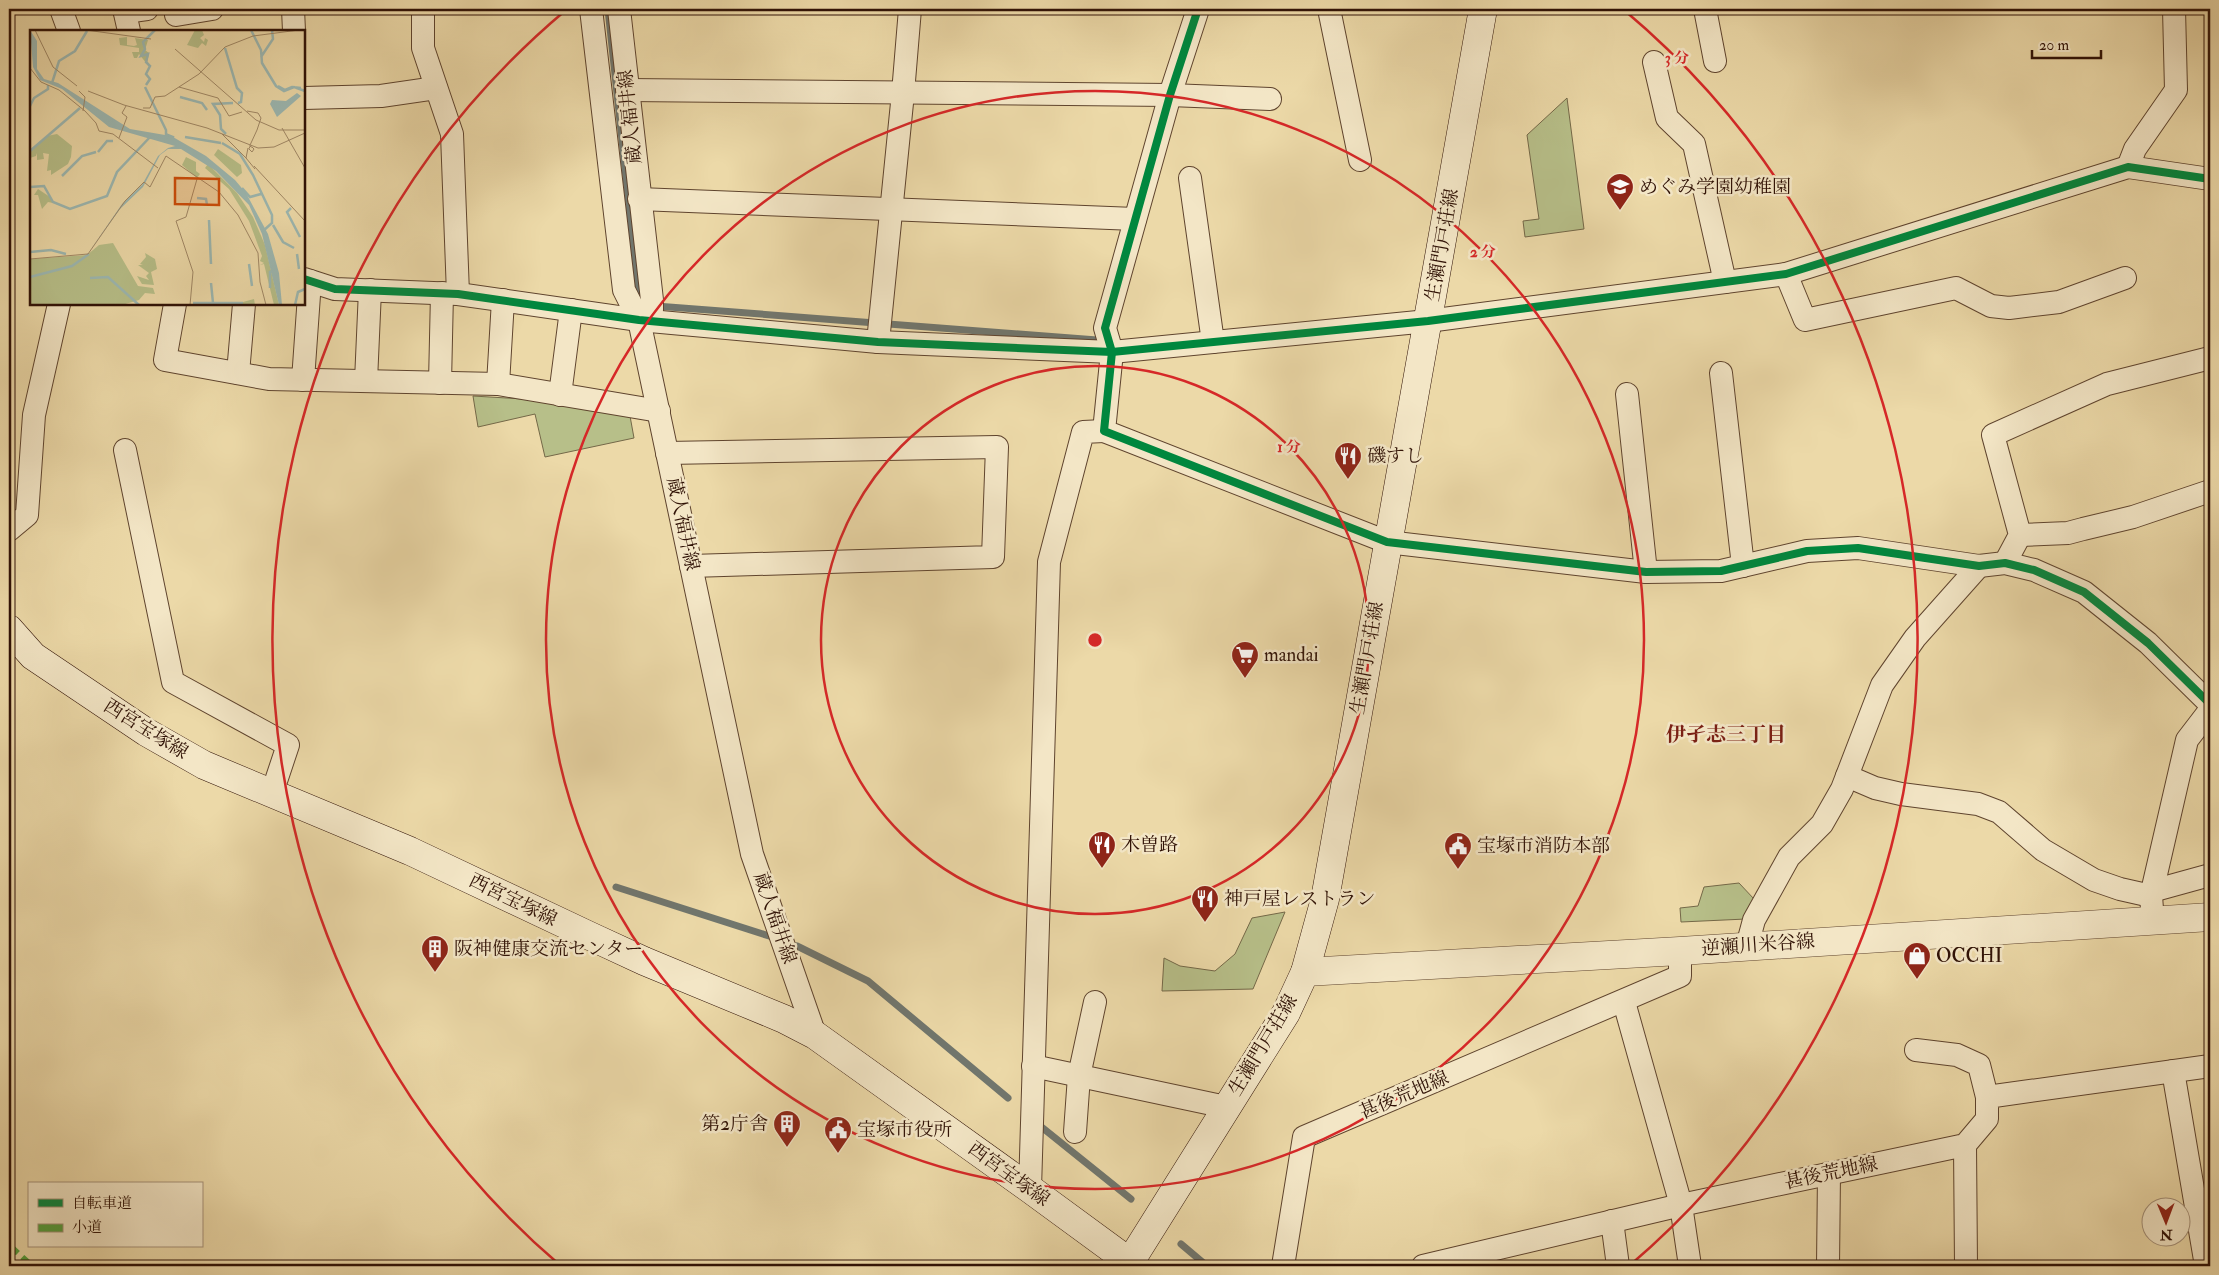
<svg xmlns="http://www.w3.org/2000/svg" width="2219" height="1275" font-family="'IM FELL Double Pica','Noto Serif JP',serif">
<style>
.green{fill:#b7bf89;stroke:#746848}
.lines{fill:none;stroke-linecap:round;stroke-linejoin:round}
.stream{stroke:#71766d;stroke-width:7}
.minor-casing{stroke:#5f442e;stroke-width:24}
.tertiary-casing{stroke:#5f442e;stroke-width:29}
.secondary-casing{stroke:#301206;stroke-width:29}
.minor{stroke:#f3e6c6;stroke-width:22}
.tertiary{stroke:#f3e6c6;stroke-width:28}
.secondary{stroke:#f3e6c6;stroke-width:28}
.quiet{stroke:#52a03d;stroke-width:6;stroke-dasharray:12 6;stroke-linecap:butt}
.cycleway-casing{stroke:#f3e6c6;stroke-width:11}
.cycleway{stroke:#00873e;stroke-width:8}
.ring{fill:none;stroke:#d62828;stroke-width:2.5}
.labels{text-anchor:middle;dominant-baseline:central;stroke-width:5;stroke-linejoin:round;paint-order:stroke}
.street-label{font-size:19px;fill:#301206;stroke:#f3e6c6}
.poi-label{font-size:19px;fill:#301206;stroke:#f3e6c6;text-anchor:start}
.neighbourhood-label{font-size:20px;font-weight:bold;fill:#7a1f14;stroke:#f3e6c6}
.inset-river{fill:none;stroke:#9cb8b2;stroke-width:2.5}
.inset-road{fill:none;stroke:#a18967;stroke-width:1}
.view{fill:#cc4e0b;fill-opacity:0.15;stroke:#cc4e0b;stroke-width:2.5}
.inset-edge{fill:none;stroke:#301206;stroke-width:2.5}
.centre{fill:#d62828;stroke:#f3e6c6;stroke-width:2.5}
.ring-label{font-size:15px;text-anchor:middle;font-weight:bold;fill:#d62828;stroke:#f3e6c6;stroke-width:5;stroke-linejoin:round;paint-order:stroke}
</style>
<rect width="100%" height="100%" fill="#ecd9a8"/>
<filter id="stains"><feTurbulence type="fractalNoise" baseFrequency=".004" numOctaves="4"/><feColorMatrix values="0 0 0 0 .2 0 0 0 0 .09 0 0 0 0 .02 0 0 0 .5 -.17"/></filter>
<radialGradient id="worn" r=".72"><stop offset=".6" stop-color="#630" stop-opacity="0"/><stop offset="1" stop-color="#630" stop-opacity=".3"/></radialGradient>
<!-- green -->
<g class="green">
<path d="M1567 98 1584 229 1525 237 1523 221 1539 219 1527 135Z"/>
<path d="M473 396 523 399 630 416 634 438 545 457 535 414 478 427Z"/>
<path d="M1739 883 1754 899 1746 919 1681 922 1680 908 1698 906 1704 887Z"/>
<path d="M1285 912 1253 989 1162 991 1164 958 1180 966 1215 971 1235 954 1252 918Z"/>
</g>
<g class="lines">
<!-- stream -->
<g class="stream">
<path d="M608 9 639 299"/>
<path d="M656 306 1097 340"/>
<path d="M616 887 769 936"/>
<path d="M797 946 868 981 1008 1098"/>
<path d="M1039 1125 1131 1199"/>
<path d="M1181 1244 1207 1266"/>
</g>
<defs>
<g id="minor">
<path d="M61 9 69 31"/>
<path d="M124 9 129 31"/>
<path d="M293 9 294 31"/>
<path d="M423 9V48L452 134 458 294"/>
<path d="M591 9 624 290 639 320 752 854 815 1035"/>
<path d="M619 9 652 300V310L639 320"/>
<path d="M1198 9 1170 95 1105 328 1112 352 1104 431 1387 542 1646 572 1721 571 1807 551 1858 548 1979 566 2005 563 2034 570 2084 592 2148 643 2210 704"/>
<path d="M1329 9 1360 160"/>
<path d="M1705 9 1715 61"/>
<path d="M125 12 147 9"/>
<path d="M176 15 212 9"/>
<path d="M1654 62 1667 118 1694 144 1725 282"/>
<path d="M627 90 1170 95 1270 99"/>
<path d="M304 98 381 96 436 88"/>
<path d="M2128 167 2135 149 2176 90 2174 9"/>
<path d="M1190 178 1213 342"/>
<path d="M639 199 1135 219"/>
<path d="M1786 274 1805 320 1956 288 1991 306 2009 308 2059 302 2125 278"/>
<path d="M304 279 335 289 458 294 639 320 878 342 1112 352 1428 321 1786 274 2128 167 2210 179"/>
<path d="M175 304 165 360 269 379 498 384 659 411"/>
<path d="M878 342 903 93 910 9"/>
<path d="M238 373 244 304"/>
<path d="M1721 373 1743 566"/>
<path d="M303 380 310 281"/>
<path d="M366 381 370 290"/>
<path d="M440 383 442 293"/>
<path d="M498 384 503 300"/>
<path d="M1627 394 1646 572"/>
<path d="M560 395 571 310"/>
<path d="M125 450 173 682 288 745 272 793"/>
<path d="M667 453 997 447 993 557 691 566"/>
<path d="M9 530 27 515 34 415 59 304"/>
<path d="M2020 535 2068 533 2083 529 2133 517 2210 491"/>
<path d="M2005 563 2020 535 1993 435 2107 384 2210 358"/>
<path d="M1847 776 1875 788 1901 794 1978 804 1999 812 2043 850 2094 880 2120 889 2151 896"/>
<path d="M2152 891 2210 875"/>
<path d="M2152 909 2151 896 2187 740 2210 710"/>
<path d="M1747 946 1754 920 1789 857 1822 824 1842 789 1882 685 1915 638 1979 566"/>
<path d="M1624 1002 1681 1205 1690 1266"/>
<path d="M1916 1050 1957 1055 1979 1065 1987 1097"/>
<path d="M1033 1066 1226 1107"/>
<path d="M2173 1071 2206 1266"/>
<path d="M1075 1132 1079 1076 1095 1002"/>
<path d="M1965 1145 1966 1266"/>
<path d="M1030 1189 1049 562 1083 432 1104 431"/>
<path d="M1612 1221 1618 1266"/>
<path d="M1283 1266 1304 1137 1680 976V951"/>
<path d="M1423 1266 1681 1205 1965 1145 1987 1119V1097L2210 1066"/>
<path d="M1828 1266 1829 1173"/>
</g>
<path id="tertiary" d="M1305 972 1680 951 2210 917"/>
<g id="secondary">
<path d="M9 629 33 656 146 732 204 765 410 851 590 936 644 961 784 1019 815 1035 1030 1189 1135 1266"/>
<path d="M1130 1262 1286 1013 1305 972 1325 899 1483 9"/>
</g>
</defs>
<!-- minor casing -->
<use href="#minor" class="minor-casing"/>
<!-- tertiary casing -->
<use href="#tertiary" class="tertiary-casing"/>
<!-- secondary casing -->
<use href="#secondary" class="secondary-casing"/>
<!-- minor -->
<use href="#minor" class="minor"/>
<!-- tertiary -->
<use href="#tertiary" class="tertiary"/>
<!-- secondary -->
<use href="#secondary" class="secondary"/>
<!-- quiet -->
<path class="quiet" d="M9 1245 32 1266"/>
<defs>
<g id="cycleway">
<path d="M1198 9 1170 95 1105 328 1112 352 1104 431 1387 542 1646 572 1721 571 1807 551 1858 548 1979 566 2005 563 2034 570 2084 592 2148 643 2210 704"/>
<path d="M304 279 335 289 458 294 639 320 878 342 1112 352 1428 321 1786 274 2128 167 2210 179"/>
</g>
</defs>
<!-- cycleway casing -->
<use href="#cycleway" class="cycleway-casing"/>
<!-- cycleway -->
<use href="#cycleway" class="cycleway"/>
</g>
<!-- distance rings -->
<g class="ring">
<circle cx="1095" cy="640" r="274"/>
<circle cx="1095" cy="640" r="549"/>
<path d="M561 1266A823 823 0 0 1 566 10M1624 10A823 823 0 0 1 1629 1266"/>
</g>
<!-- icons -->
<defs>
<symbol id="school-pin" viewBox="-11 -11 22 30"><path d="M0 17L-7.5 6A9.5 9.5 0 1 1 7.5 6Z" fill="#8f2418" stroke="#f3e6c6"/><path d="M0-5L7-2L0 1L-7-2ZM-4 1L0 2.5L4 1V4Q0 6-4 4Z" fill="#fff"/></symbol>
<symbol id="restaurant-pin" viewBox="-11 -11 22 30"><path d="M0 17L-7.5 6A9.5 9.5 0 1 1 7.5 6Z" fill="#8f2418" stroke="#f3e6c6"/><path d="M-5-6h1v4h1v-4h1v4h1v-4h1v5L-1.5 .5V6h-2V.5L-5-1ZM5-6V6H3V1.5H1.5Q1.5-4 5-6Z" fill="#fff"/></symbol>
<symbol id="supermarket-pin" viewBox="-11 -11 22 30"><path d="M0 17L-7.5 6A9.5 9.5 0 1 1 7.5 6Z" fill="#8f2418" stroke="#f3e6c6"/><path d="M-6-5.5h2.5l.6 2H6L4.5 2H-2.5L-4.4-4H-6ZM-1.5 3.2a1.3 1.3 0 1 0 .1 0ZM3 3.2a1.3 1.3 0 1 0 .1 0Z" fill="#fff"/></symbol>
<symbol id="civic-pin" viewBox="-11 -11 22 30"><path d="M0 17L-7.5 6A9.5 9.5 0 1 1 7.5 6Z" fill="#8f2418" stroke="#f3e6c6"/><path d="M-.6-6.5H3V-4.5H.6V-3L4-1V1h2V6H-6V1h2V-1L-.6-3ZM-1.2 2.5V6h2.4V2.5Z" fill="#fff"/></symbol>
<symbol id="building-pin" viewBox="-11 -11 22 30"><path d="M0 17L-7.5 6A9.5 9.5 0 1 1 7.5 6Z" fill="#8f2418" stroke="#f3e6c6"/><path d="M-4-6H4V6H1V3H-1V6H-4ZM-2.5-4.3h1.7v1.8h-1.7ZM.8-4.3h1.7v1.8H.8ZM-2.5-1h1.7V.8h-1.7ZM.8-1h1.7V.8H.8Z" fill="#fff"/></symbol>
<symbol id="shop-pin" viewBox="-11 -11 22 30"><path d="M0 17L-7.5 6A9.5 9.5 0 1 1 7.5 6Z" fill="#8f2418" stroke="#f3e6c6"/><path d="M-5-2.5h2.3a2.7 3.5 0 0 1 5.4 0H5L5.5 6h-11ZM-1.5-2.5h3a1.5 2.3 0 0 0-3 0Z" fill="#fff"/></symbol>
</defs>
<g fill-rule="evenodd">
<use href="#school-pin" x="1604" y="171" width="32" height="43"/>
<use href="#restaurant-pin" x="1332" y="440" width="32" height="43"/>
<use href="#supermarket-pin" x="1229" y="639" width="32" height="43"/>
<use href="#restaurant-pin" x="1086" y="829" width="32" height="43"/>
<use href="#civic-pin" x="1442" y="830" width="32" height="43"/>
<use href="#restaurant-pin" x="1189" y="883" width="32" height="43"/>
<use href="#building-pin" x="419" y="933" width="32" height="43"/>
<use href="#shop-pin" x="1901" y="940" width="32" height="43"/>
<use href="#building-pin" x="771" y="1108" width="32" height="43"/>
<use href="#civic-pin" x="822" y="1114" width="32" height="43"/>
</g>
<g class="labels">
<!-- street labels -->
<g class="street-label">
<text transform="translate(630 117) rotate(-96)">蔵人福井線</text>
<text transform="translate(1442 245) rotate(-80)">生瀬門戸荘線</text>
<text transform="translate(683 524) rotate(78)">蔵人福井線</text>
<text transform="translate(1367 658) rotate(-80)">生瀬門戸荘線</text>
<text transform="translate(146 729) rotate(32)">西宮宝塚線</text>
<text transform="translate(513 900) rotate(26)">西宮宝塚線</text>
<text transform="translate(775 918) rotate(71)">蔵人福井線</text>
<text transform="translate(1758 945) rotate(-4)">逆瀬川米谷線</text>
<text transform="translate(1263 1045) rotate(-59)">生瀬門戸荘線</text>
<text transform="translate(1404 1095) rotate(-23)">甚後荒地線</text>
<text transform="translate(1831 1173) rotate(-12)">甚後荒地線</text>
<text transform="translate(1009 1174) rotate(36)">西宮宝塚線</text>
</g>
<!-- poi labels -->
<g class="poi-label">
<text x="1639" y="187">めぐみ学園幼稚園</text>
<text x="1367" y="456">磯すし</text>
<text x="1264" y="655">mandai</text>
<text x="1121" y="845">木曽路</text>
<text x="1477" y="846">宝塚市消防本部</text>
<text x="1224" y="899">神戸屋レストラン</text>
<text x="454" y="949">阪神健康交流センター</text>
<text x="1936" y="956">OCCHI</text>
<text x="768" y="1124" text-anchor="end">第2庁舎</text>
<text x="857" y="1130">宝塚市役所</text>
</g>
<!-- neighbourhood labels -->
<g class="neighbourhood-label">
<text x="1726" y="734">伊孑志三丁目</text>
</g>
</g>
<!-- overview -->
<g transform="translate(30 30)">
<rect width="275" height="275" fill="#ecd9a8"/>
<path d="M165 0H172L174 5 170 8 174 12 175 8 178 10 176 16 172 13 168 18 157 15ZM97 7V15L104 16 107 15 105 8 118 10 115 20 119 23 117 34 109 24 107 28H104L102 22H109V18L90 15 89 8ZM27 104 42 116 41 127 38 134 21 145V140L17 141 19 124 13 123 14 129 7 130V123L6 126 0 128V120L17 106ZM188 119 211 135 212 143 207 147 184 125ZM156 127 166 132V141L170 144 167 148 152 135ZM178 134 207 163 223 187 235 215 249 275H244L234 234 230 235 234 233 230 231 232 226 219 191 199 159 175 138ZM8 159 20 167 23 173 18 172 12 179 8 165H4ZM83 213 108 256 123 258 125 264 115 263 109 270 92 275H0V229L57 225 69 215ZM115 223 125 229 127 239 121 242 124 255 112 254 107 246 119 250 116 246 119 243 108 235H113L110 234 116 227ZM224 269 225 275 166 273 213 272Z" fill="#b7bf89"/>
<path d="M0 0 7 11V39L14 49 28 53 100 99 135 105 136 103 176 126 205 150 216 163 238 204 249 243 252 275H249L232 204 219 175 186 141 151 119H138L130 125 113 157 90 179 59 222 92 174 112 155 128 126 138 118 145 116 79 97 32 59 10 50 3 37ZM267 63 271 66 247 87 240 74 242 70 256 71Z" fill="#9cb8b2"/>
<path class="inset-river" d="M221 0 231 20 232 33 246 56 254 61 264 57 275 61M195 18 207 58 212 63 211 72 208 73M231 27 243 9 242 0M22 53 29 31 45 21 57 1M116 55 120 49 116 44 120 36 116 32 118 24 111 26 115 19 113 12 125 0M248 56 255 60 262 57 271 58M115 57 136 100V109L138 105 143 107 142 111M150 67 172 73 177 80M0 76 4 68 18 59V55M196 104 191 99 190 85 183 74 203 73M155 107 191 113M192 113 210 124 223 145 242 185V193L233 201M0 121 50 78M68 122 77 111H83M32 146 52 126 66 122M0 157 14 156 23 172 40 179 77 166 87 142 121 106M212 158 220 167 231 164M167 168 176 169 177 175M261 178 257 182 270 207M179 190 181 234M243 195 253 212 264 218M0 222 21 220 36 224M267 224 269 239M219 234 222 256M0 247 42 236 59 224M60 248 78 247 109 275M181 253 183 273M240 258V242L243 241M163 273H213M265 275 268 262 275 259"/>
<path class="inset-road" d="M5 0 23 37 47 56M56 0 121 9M145 19 226 90 249 100H275M0 38 11 52 29 60 55 81 66 93 69 101 83 104 128 138M149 57 188 68 199 86 212 82M49 61 55 67 53 81M58 61 94 75 177 98 228 118 244 117 275 103M113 78H120L125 67 135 66 169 44 195 17 223 6 269 0M217 81 228 83 231 88 227 100 221 113 220 115V117L219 118V119L222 122 224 119 222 117H221L220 116M252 98 275 138M192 104 217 129M89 108 97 87 92 83 96 76M218 118 216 128 225 139M224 136 275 191M0 229 58 224 95 171 114 152 120 157 136 126 189 162 208 185 228 223 230 252 236 275M160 275 163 242 146 191 156 187 167 149"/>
<path class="view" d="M145 148 189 149V175L145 174Z"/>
<rect width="275" height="275" class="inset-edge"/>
</g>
<circle cx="1095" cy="640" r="8" class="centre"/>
<g class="ring-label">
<text x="1677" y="63">3 分</text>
<text x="1483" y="257">2 分</text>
<text x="1289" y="452">1 分</text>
</g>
<!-- margin -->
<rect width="2219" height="1275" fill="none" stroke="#ecd9a8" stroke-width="30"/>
<rect x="10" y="10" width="2199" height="1255" fill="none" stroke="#301206" stroke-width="2.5"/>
<rect x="15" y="15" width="2189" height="1245" fill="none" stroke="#301206"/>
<!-- legend -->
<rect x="28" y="1182" width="175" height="65" fill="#f3e6c6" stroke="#a59179"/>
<rect x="38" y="1199" width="25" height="8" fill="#00873e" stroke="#a59179"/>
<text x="72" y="1208" font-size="15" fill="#301206">自転車道</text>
<rect x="38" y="1224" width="25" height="8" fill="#52a03d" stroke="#a59179"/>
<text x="72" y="1232" font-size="15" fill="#301206">小道</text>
<!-- north arrow -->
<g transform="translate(2166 1222) rotate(179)"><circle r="24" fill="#f3e6c6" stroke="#a59179"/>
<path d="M0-4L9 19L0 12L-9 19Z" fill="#8f2418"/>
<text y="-8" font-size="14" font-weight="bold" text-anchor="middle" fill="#301206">N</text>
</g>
<!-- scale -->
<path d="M2032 50v8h69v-8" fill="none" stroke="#301206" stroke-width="2.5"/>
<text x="2039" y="50" font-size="15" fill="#301206" stroke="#f3e6c6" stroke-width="4" paint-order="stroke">20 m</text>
<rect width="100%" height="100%" filter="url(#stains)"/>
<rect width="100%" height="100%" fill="url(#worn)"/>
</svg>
